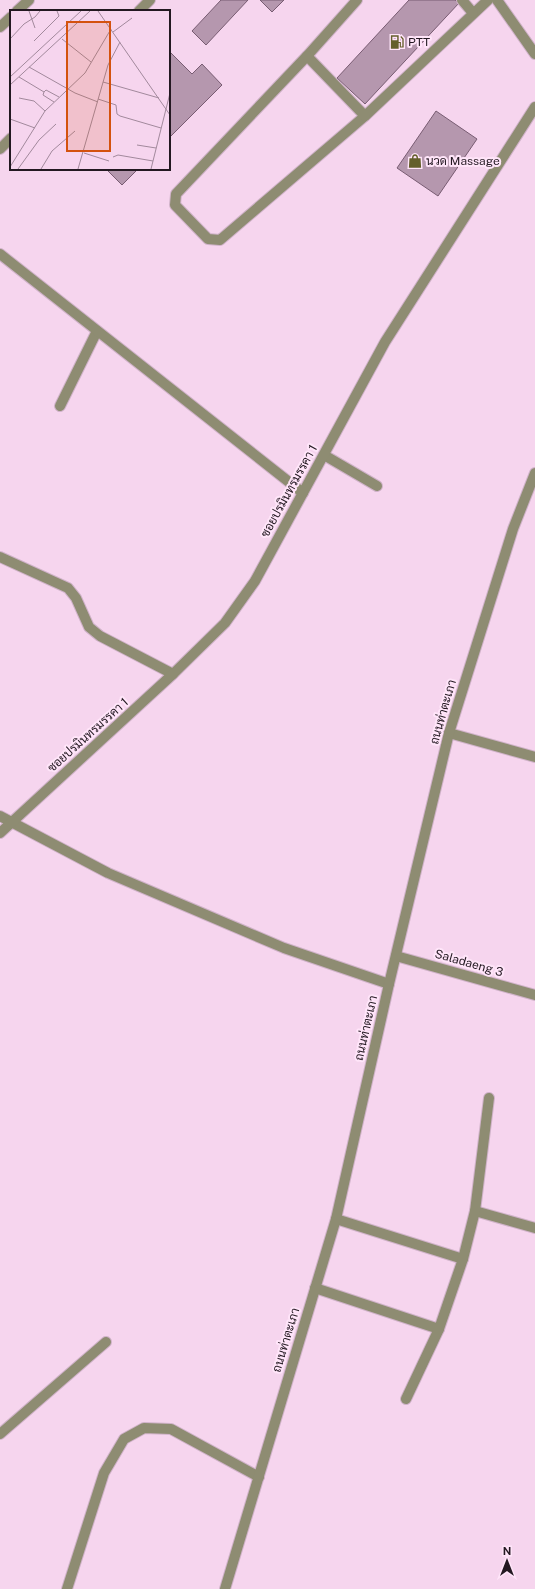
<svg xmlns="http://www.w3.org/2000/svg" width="535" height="1589" font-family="'Public Sans',Sarabun,sans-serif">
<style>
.building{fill:#b597ae;stroke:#785c72}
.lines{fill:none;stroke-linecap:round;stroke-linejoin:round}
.service-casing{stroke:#d0b3c9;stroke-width:12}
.minor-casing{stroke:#d0b3c9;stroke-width:12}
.tertiary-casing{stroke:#d0b3c9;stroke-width:12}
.service{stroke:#8e8c72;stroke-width:10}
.minor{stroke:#8e8c72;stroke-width:10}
.tertiary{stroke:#8e8c72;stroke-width:10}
.labels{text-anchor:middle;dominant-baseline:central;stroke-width:4;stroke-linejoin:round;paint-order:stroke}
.poi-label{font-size:12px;fill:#231821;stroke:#ffe5f9;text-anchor:start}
.street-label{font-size:12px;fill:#231821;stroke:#ffe5f9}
.inset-road{fill:none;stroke:#a2899c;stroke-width:1}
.view{fill:#d4520e;fill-opacity:0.15;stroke:#d4520e;stroke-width:2}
.inset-edge{fill:none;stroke:#231821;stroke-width:2}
</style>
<rect width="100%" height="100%" fill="#f6d5ee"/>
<!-- building -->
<g class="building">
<path d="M221 0H248L206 45 192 31Z"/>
<path d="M260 0H284L272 12Z"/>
<path d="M409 0H455L459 3 365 104 337 78Z"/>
<path d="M169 51 192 74 202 64 222 85 169 138Z"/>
<path d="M436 111 477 139 438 196 397 168Z"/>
<path d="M106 169H138L122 185Z"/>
</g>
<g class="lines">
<defs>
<g id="service">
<path d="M357 0 307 56 176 194 175 205 208 239 220 240 365 116 488 0"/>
<path d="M462 0 473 13"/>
<path d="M307 56 365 116"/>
<path d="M60 406 97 331"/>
<path d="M324 455 377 486"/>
<path d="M0 557 68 588 76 598 89 627 100 636 173 674"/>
<path d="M475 1211 535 1228"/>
<path d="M336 1219 463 1259"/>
<path d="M315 1288 439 1329"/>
<path d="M406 1399 439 1329 463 1259 475 1211 489 1098"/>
<path d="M67 1589 104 1473 124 1439 144 1428 171 1429 259 1477"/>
</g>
<g id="minor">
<path d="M497 0 535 54"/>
<path d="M17 11 29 0"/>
<path d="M0 27 11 17"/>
<path d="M0 254 303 493"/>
<path d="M449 733 535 757"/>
<path d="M0 816 108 873 284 948 389 984"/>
<path d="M0 833 173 674 225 623 255 581 385 342 535 107"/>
<path d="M396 956 535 995"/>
<path d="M0 1434 106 1342"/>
<path d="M225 1589 336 1219 389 984 449 733 513 529 535 473"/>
</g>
<g id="tertiary">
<path d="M139 11 150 0"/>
<path d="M0 149 11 138"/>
</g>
</defs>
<!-- service casing -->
<use href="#service" class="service-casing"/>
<!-- minor casing -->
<use href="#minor" class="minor-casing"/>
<!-- tertiary casing -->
<use href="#tertiary" class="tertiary-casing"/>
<!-- service -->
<use href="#service" class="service"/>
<!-- minor -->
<use href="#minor" class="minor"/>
<!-- tertiary -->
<use href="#tertiary" class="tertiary"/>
</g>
<!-- icons -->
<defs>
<symbol id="fuel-bare" viewBox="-9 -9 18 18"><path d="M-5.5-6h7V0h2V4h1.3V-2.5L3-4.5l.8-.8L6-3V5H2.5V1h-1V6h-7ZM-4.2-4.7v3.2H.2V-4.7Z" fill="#645f2b" stroke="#ffe5f9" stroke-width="2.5" paint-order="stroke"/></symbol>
<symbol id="shop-bare" viewBox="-9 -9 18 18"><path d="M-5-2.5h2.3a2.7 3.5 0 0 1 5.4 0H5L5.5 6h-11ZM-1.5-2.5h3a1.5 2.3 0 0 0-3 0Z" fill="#645f2b" stroke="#ffe5f9" stroke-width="2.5" paint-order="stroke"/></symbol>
</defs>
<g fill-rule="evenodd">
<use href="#fuel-bare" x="387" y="32" width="20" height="20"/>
<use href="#shop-bare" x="405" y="151" width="20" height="20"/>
</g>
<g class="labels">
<!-- poi labels -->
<g class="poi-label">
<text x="408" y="42">PTT</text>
<text x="426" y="161">นวด Massage</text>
</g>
<!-- street labels -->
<g class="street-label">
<text transform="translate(289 491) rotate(-61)">ซอยปรมินทรมรรคา 1</text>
<text transform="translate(443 712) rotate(-74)">ถนนท่าตะเภา</text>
<text transform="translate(88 735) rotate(-42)">ซอยปรมินทรมรรคา 1</text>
<text transform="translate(469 963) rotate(16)">Saladaeng 3</text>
<text transform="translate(366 1028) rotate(-77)">ถนนท่าตะเภา</text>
<text transform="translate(286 1340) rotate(-73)">ถนนท่าตะเภา</text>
</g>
</g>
<!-- overview -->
<g transform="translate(10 10)">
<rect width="160" height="160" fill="#f6d5ee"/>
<path class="inset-road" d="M19 1 25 18M88 1 160 105M103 22 122 8M0 29 14 14 25 7 30 1M52 29 81 52M24 31 49 6 47 1M19 57 65 83 88 92M0 67 71 1M9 67 34 82 36 80 49 87M93 72 149 88M0 75 80 1M34 82 33 85 44 92M9 88 24 91 35 101M88 89 106 95 107 104 110 106 151 118M0 109 25 118M127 135 146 138M74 143 99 151M103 147 108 145 143 151M0 157 35 101 75 63 101 19M8 159 29 130 46 114M31 159 42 141 65 121M68 159 98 55 110 32M141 159 160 83"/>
<path class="view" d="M57 12H100V141H57Z"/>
<rect width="160" height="160" class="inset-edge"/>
</g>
<!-- north arrow -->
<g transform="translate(507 1561)" stroke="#ffe5f9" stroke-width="3" paint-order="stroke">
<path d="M0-3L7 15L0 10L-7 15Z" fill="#231821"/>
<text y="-6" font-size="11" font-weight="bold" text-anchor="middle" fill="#231821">N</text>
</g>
</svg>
